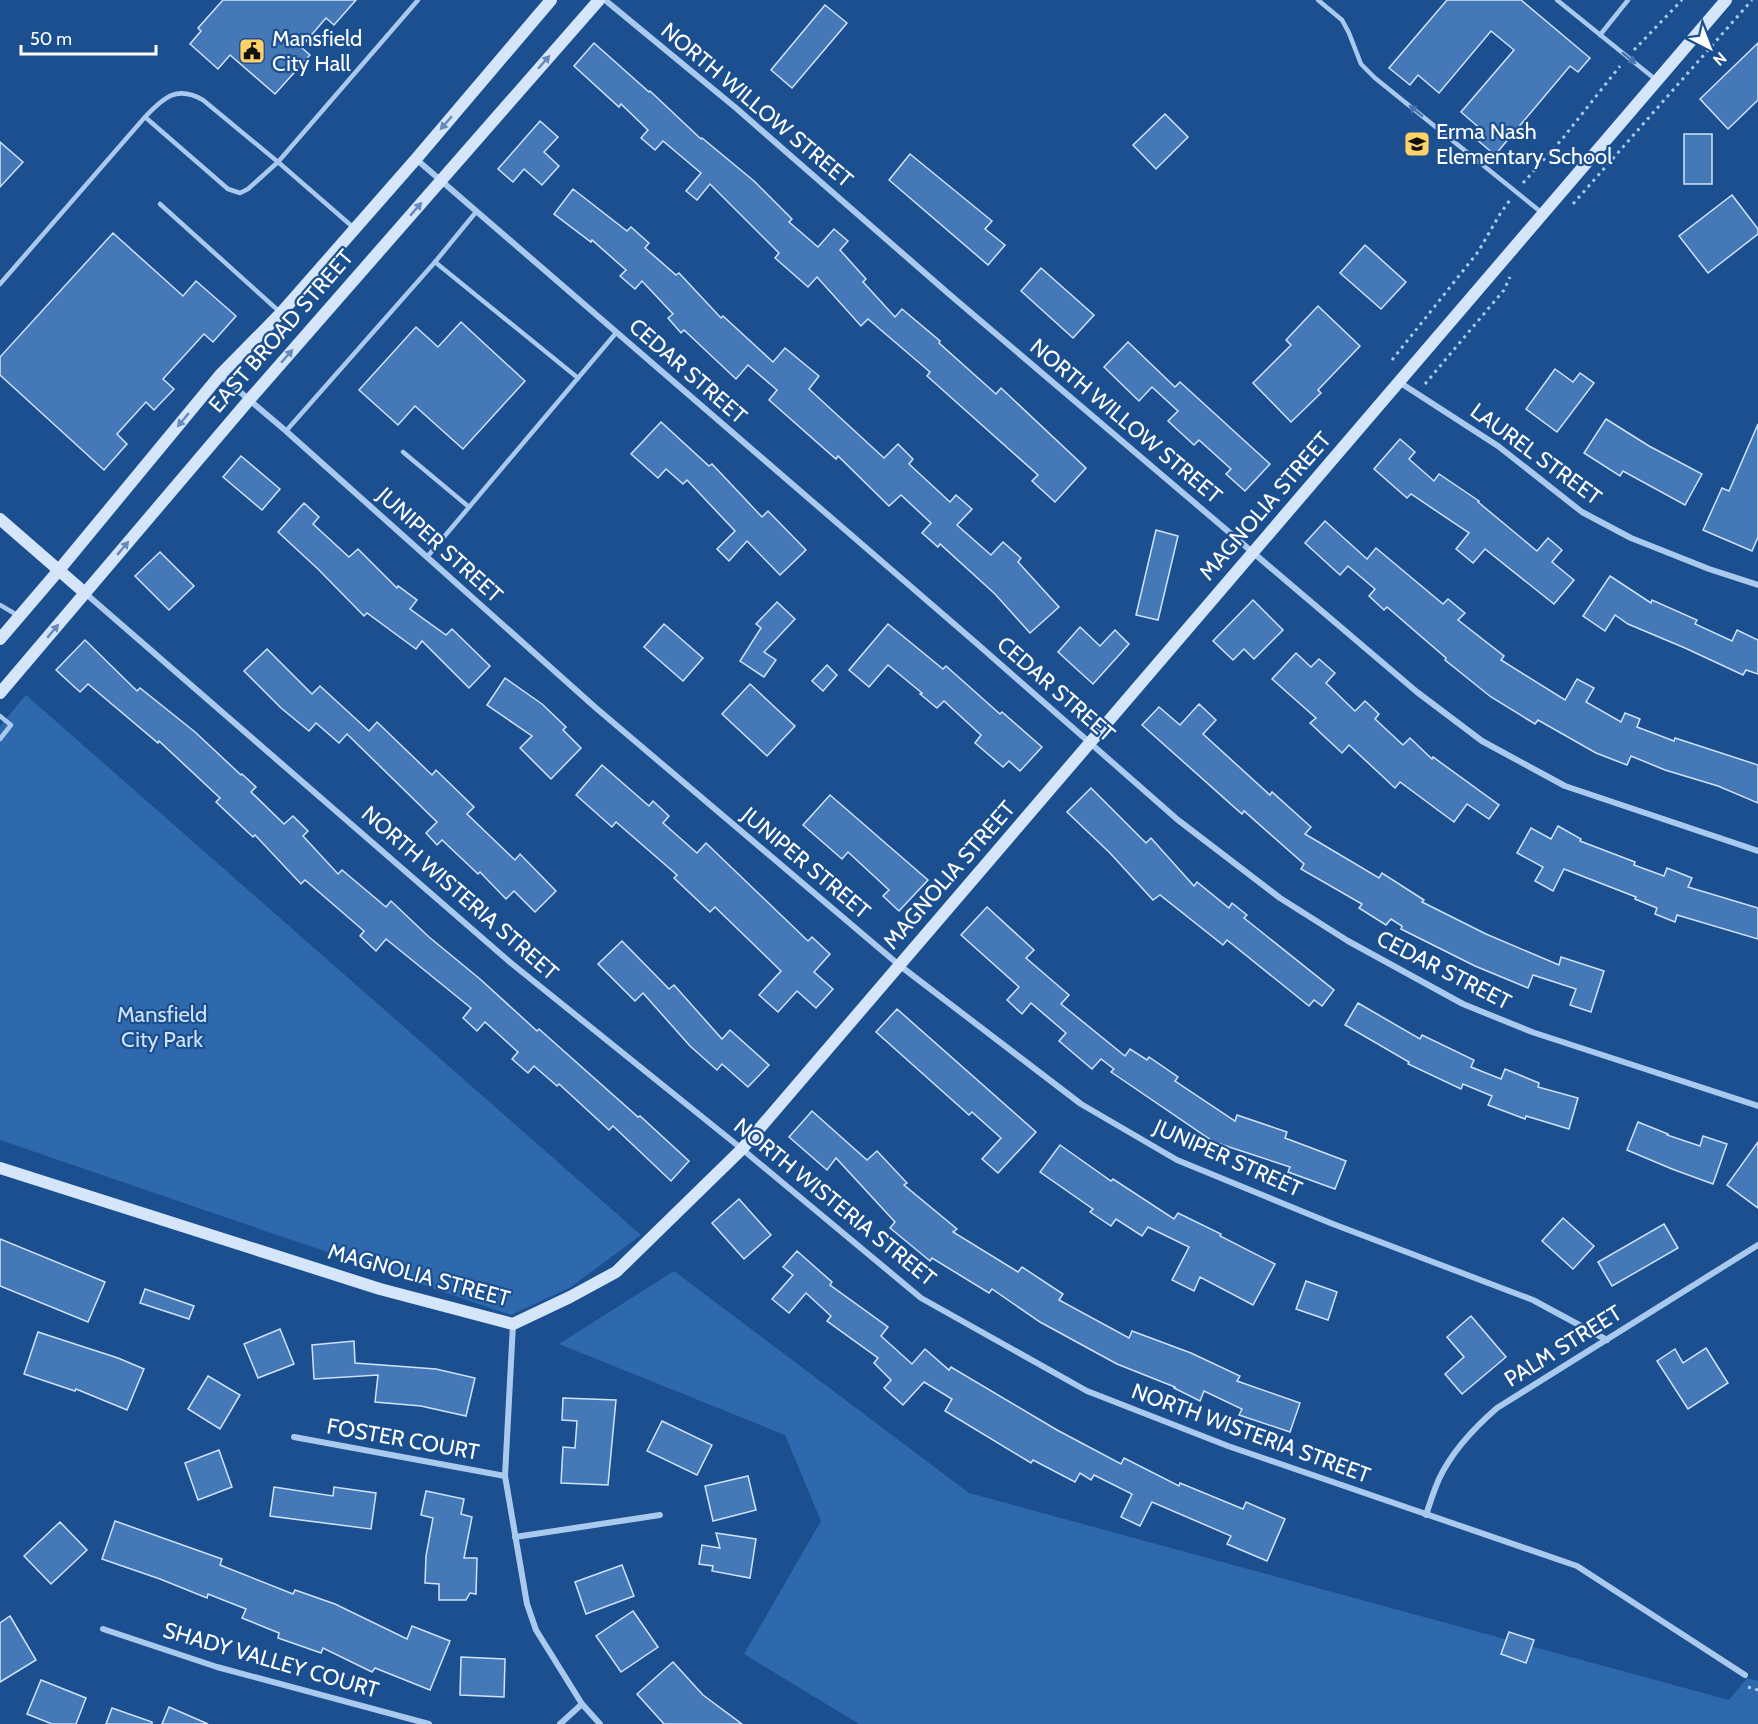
<svg xmlns="http://www.w3.org/2000/svg" width="1758" height="1724" font-family="Cabin,sans-serif">
<style>
.green{fill:#2e69ad}
.building{fill:#4478b7;stroke:#cfe3fa;stroke-width:1.5}
.lines{fill:none;stroke-linecap:round;stroke-linejoin:round}
.path{stroke:#a9c9ee;stroke-width:3;stroke-dasharray:3 4.5;stroke-linecap:butt}
.lane{stroke:#a9c9ee;stroke-width:4.5}
.street{stroke:#a9c9ee;stroke-width:6}
.secondary{stroke:#d6e6fa;stroke-width:12}
.oneway{fill:#4674ac}
.oneway2{fill:#668bba}
.labels{text-anchor:middle;dominant-baseline:central;stroke-width:4.5;stroke-linejoin:round;paint-order:stroke}
.poi-label{font-size:22px;fill:#fff;stroke:#1b4f8f;text-anchor:start}
.street-label{font-size:22px;fill:#fff;stroke:#1b4f8f}
.park-label{font-size:22px;fill:#cfe3fa;stroke:#1b4f8f}
</style>
<rect width="100%" height="100%" fill="#1b4f8f"/>
<!-- green -->
<g class="green">
<path d="M26 695 641 1235 571 1287 511 1315 0 1140V726Z"/>
<path d="M674 1271 969 1493 1729 1700 1747 1678 1758 1681V1724H859L744 1654 821 1521 785 1435 559 1344Z"/>
</g>
<!-- building -->
<g class="building">
<path d="M223 0H356L334 25 326 18 301 47 310 55 275 94 230 55 218 69 190 44 201 31 198 28Z"/>
<path d="M1447 0H1521L1590 58 1578 72 1570 66 1495 155 1476 139 1483 131 1461 112 1514 50 1491 31 1439 93 1418 75 1410 85 1389 68Z"/>
<path d="M825 5 847 23 792 88 771 70Z"/>
<path d="M594 43 649 92 650 91 701 139 702 138 754 181 792 219 789 222 818 247 834 229 848 241 840 250 866 279 863 282 895 317 902 309 940 341 939 343 996 394 1001 388 1086 468 1055 502 1032 481 1038 475 927 376 930 372 868 319 861 326 817 277 808 287 775 258 779 253 710 184 697 200 686 191 701 173 663 141 655 150 641 138 648 130 621 104 619 107 574 66Z"/>
<path d="M1758 43V100L1728 129 1700 99Z"/>
<path d="M1165 114 1188 137 1156 169 1133 145Z"/>
<path d="M540 121 558 137 544 152 559 166 542 185 524 169 513 182 498 169Z"/>
<rect x="1684" y="134" width="28" height="50"/>
<path d="M0 142 23 162 0 187Z"/>
<path d="M910 154 992 221 985 229 1005 245 988 265 889 180Z"/>
<path d="M573 189 627 231 631 227 649 243 645 248 676 275 679 273 721 318 723 316 773 362 785 348 819 376 809 389 884 458 898 444 913 459 909 464 950 502 956 495 972 509 957 525 991 555 1003 542 1021 558 1018 562 1059 607 1030 633 995 594 940 544 938 547 922 533 931 523 901 495 889 506 838 456 836 459 769 400 777 390 748 365 736 379 684 330 681 333 668 318 673 314 642 281 635 289 620 276 626 270 592 240 591 242 554 214Z"/>
<path d="M1732 195 1758 229V234L1708 273 1679 236Z"/>
<path d="M113 233 183 296 196 281 236 316 213 342 204 334 163 379 174 389 154 410 146 402 117 434 127 444 104 470 0 375V357Z"/>
<path d="M1365 245 1406 282 1381 309 1340 273Z"/>
<path d="M1041 268 1094 315 1073 338 1021 291Z"/>
<path d="M1318 306 1360 346 1318 390 1321 393 1291 422 1253 383 1291 345 1286 340Z"/>
<path d="M461 322 525 381 463 449 415 406 398 425 359 390 416 327 438 347Z"/>
<path d="M1128 342 1175 387 1180 382 1270 464 1245 491 1226 474 1231 469 1199 440 1194 445 1168 421 1178 411 1152 387 1139 401 1104 367Z"/>
<path d="M1555 369 1573 382 1580 373 1594 383 1557 432 1526 409Z"/>
<path d="M1606 419 1649 446 1702 474 1685 505 1623 471 1620 476 1584 453Z"/>
<path d="M661 422 709 466 712 464 762 517 768 511 806 550 780 575 747 541 729 561 717 549 735 531 687 480 683 484 666 469 658 478 631 454Z"/>
<path d="M1758 424V537L1752 551 1703 530 1722 488 1729 491Z"/>
<path d="M1400 439 1415 452 1409 459 1434 481 1439 474 1479 501 1478 502 1537 551 1548 538 1562 550 1552 562 1574 580 1554 604 1485 549 1473 563 1456 549 1469 533 1411 494 1407 498 1374 469Z"/>
<path d="M241 456 280 489 262 510 223 477Z"/>
<path d="M304 503 319 517 313 524 349 557 358 549 397 588 398 586 417 600 410 609 446 635 452 629 490 666 469 688 422 641 416 649 367 613 364 616 318 569 278 532Z"/>
<path d="M1325 521 1367 559 1376 548 1443 604 1448 599 1465 613 1458 620 1504 656 1501 660 1565 700 1577 679 1594 688 1586 702 1621 722 1625 713 1640 719 1637 727 1674 741 1675 738 1758 765V803L1718 786 1665 770 1631 756 1627 765 1596 753 1538 720 1535 724 1491 697 1445 660 1446 658 1387 607 1384 610 1369 596 1375 589 1348 566 1340 575 1305 543Z"/>
<path d="M1156 530 1178 536 1158 620 1136 615Z"/>
<path d="M160 552 194 586 169 610 135 576Z"/>
<path d="M1610 576 1651 603 1652 600 1697 620 1695 624 1732 641 1737 630 1758 640V674L1746 670 1743 675 1685 648 1628 624 1615 615 1605 631 1583 616Z"/>
<path d="M1253 600 1283 630 1254 659 1244 649 1233 660 1213 641Z"/>
<path d="M777 602 795 619 764 652 776 660 764 677 740 661 761 628 756 624Z"/>
<path d="M664 624 703 658 683 681 644 647Z"/>
<path d="M888 624 943 669 946 666 1000 714 1002 712 1042 747 1020 771 1009 761 1003 767 975 743 981 735 944 701 937 708 920 694 922 693 888 665 869 687 849 670Z"/>
<path d="M1080 627 1100 646 1115 630 1129 644 1093 684 1058 652Z"/>
<path d="M85 640 137 691 140 688 195 732 241 775 242 774 256 787 251 792 284 824 293 816 308 831 303 836 338 874 342 870 386 907 391 901 429 937 480 979 537 1031 539 1029 638 1117 640 1116 689 1161 671 1181 613 1126 609 1130 559 1084 557 1086 534 1066 528 1073 512 1059 518 1052 485 1022 477 1031 463 1018 471 1008 386 939 376 951 360 936 364 931 305 880 301 884 255 835 253 837 216 802 220 798 159 741 158 743 88 684 80 692 56 670Z"/>
<path d="M267 649 312 694 320 686 369 731 377 722 432 775 436 770 474 807 467 814 515 860 520 854 556 891 535 912 514 891 506 899 480 872 478 874 442 840 437 845 426 833 437 822 347 734 339 743 316 723 309 731 281 708 244 671Z"/>
<path d="M1296 653 1311 667 1319 659 1335 673 1326 683 1355 711 1365 701 1379 714 1375 719 1403 745 1410 738 1432 759 1433 757 1499 805 1489 819 1467 804 1454 822 1400 782 1395 788 1349 745 1342 753 1310 723 1316 718 1272 679Z"/>
<path d="M827 665 837 675 823 691 812 681Z"/>
<path d="M505 678 542 704 566 727 563 730 581 748 551 779 520 748 532 736 487 705Z"/>
<path d="M750 684 795 726 767 756 722 714Z"/>
<path d="M1199 704 1216 720 1203 734 1270 795 1272 792 1311 827 1305 834 1379 878 1382 873 1424 900 1422 902 1486 934 1559 965 1561 957 1604 971 1591 1012 1570 1005 1576 989 1533 975 1528 988 1475 966 1401 929 1402 926 1391 919 1386 925 1359 908 1362 904 1301 869 1304 864 1244 811 1242 814 1142 725 1159 707 1180 725Z"/>
<path d="M602 765 649 806 653 801 669 816 663 823 697 853 706 843 808 941 812 937 830 954 814 972 833 989 816 1008 797 991 778 1012 759 995 781 971 715 907 710 912 674 878 677 875 616 822 612 827 576 795Z"/>
<path d="M1091 788 1146 843 1151 838 1194 886 1197 882 1229 908 1232 903 1247 915 1244 918 1334 990 1322 1006 1314 1000 1309 1006 1227 940 1223 945 1160 895 1153 900 1110 853 1067 812Z"/>
<path d="M830 795 928 880 899 911 883 896 889 890 848 852 842 859 803 825Z"/>
<path d="M1558 826 1581 839 1580 841 1635 862 1634 865 1664 876 1667 868 1692 878 1688 887 1758 908V939L1677 915 1675 922 1655 914 1657 908 1635 899 1636 897 1564 869 1553 891 1535 881 1543 867 1517 853 1531 828 1551 839Z"/>
<path d="M987 907 1034 950 1026 958 1069 995 1061 1004 1125 1056 1130 1049 1147 1060 1149 1057 1178 1077 1175 1081 1235 1121 1237 1115 1287 1132 1285 1138 1346 1161 1335 1189 1288 1172 1290 1167 1214 1142 1111 1072 1114 1069 1101 1059 1092 1069 1059 1041 1066 1033 1031 1003 1022 1014 1007 1000 1019 987 961 935Z"/>
<path d="M622 941 669 989 674 985 722 1039 730 1030 769 1065 748 1087 722 1064 717 1070 690 1046 643 993 635 1001 598 964Z"/>
<path d="M1358 1003 1420 1039 1422 1035 1474 1060 1471 1067 1501 1079 1505 1069 1539 1083 1538 1087 1578 1098 1569 1129 1526 1116 1525 1119 1488 1105 1492 1096 1463 1084 1461 1089 1408 1064 1409 1062 1345 1025Z"/>
<path d="M897 1009 1036 1132 998 1173 982 1159 1001 1138 972 1112 969 1115 876 1032Z"/>
<path d="M812 1111 867 1160 877 1151 907 1183 904 1185 957 1229 953 1232 1018 1272 1022 1267 1063 1294 1059 1300 1129 1338 1132 1331 1191 1353 1240 1376 1237 1381 1300 1403 1290 1432 1239 1415 1242 1409 1204 1391 1200 1401 1174 1388 1175 1387 1117 1364 1040 1322 992 1289 989 1293 932 1258 930 1261 890 1228 895 1222 836 1158 827 1170 789 1137Z"/>
<path d="M1638 1122 1668 1134 1667 1135 1700 1146 1703 1136 1727 1144 1713 1184 1672 1169 1627 1150Z"/>
<path d="M1758 1142V1208L1727 1185Z"/>
<path d="M1060 1145 1111 1181 1113 1179 1174 1219 1178 1213 1221 1234 1220 1236 1275 1264 1253 1305 1200 1277 1194 1291 1172 1280 1189 1247 1148 1227 1142 1236 1116 1219 1111 1226 1090 1212 1093 1209 1040 1172Z"/>
<path d="M739 1199 771 1235 744 1259 712 1223Z"/>
<path d="M1563 1218 1594 1246 1573 1269 1542 1241Z"/>
<path d="M1664 1224 1678 1248 1612 1286 1598 1262Z"/>
<path d="M0 1239 105 1282 88 1322 0 1286Z"/>
<path d="M797 1251 832 1282 830 1285 888 1327 881 1336 912 1364 925 1349 949 1370 951 1367 1057 1430 1121 1464 1124 1458 1179 1486 1180 1483 1243 1509 1246 1502 1285 1519 1267 1561 1227 1544 1231 1536 1152 1502 1140 1526 1121 1517 1132 1494 1094 1475 1091 1480 1080 1473 1075 1482 1033 1460 1031 1463 945 1411 952 1399 924 1382 903 1405 884 1388 891 1380 874 1363 878 1358 827 1321 831 1316 806 1293 789 1313 772 1299 793 1275 783 1267Z"/>
<path d="M1306 1281 1337 1292 1328 1320 1296 1309Z"/>
<path d="M145 1289 194 1306 189 1319 140 1303Z"/>
<path d="M1471 1316 1506 1357 1462 1394 1445 1374 1464 1357 1447 1337Z"/>
<path d="M280 1329 294 1364 258 1378 244 1344Z"/>
<path d="M38 1332 118 1358 144 1369 127 1410 76 1389 75 1391 24 1374Z"/>
<path d="M354 1341 355 1363 436 1369 475 1378 466 1416 421 1406 375 1402 378 1375 314 1379 312 1345Z"/>
<path d="M1706 1348 1728 1383 1688 1409 1657 1361 1675 1349 1683 1363Z"/>
<path d="M208 1376 240 1395 220 1429 188 1409Z"/>
<path d="M563 1398 616 1400 608 1485 561 1483 563 1447 575 1448 577 1421 562 1420Z"/>
<path d="M662 1421 712 1445 697 1475 647 1451Z"/>
<path d="M219 1450 232 1487 198 1500 185 1463Z"/>
<path d="M748 1476 756 1510 713 1521 705 1486Z"/>
<path d="M274 1487 333 1496 334 1487 376 1493 371 1529 270 1516Z"/>
<path d="M426 1491 464 1499 461 1514 472 1517 464 1558H477L476 1594 470 1593 466 1600H439V1584L425 1583 426 1556 433 1518 421 1515Z"/>
<path d="M115 1521 222 1559 220 1565 293 1594 295 1590 335 1604 407 1639 412 1626 450 1641 430 1690 375 1668 372 1672 323 1648 321 1653 278 1638 279 1633 242 1618 246 1609 208 1594 207 1598 160 1579 102 1559Z"/>
<path d="M60 1522 87 1550 51 1584 24 1556Z"/>
<path d="M716 1533 756 1539 750 1578 712 1571 713 1566 699 1564 702 1545 720 1548Z"/>
<path d="M622 1565 634 1596 586 1614 575 1582Z"/>
<path d="M633 1611 658 1647 621 1672 596 1636Z"/>
<path d="M10 1616 36 1660 0 1682V1623Z"/>
<path d="M1509 1632 1534 1640 1526 1663 1501 1654Z"/>
<path d="M461 1657 505 1659 504 1697 460 1695Z"/>
<path d="M673 1662 703 1695 742 1724H664L637 1694Z"/>
<path d="M41 1680 86 1698 76 1724H52L27 1714Z"/>
<path d="M169 1707 208 1724H162Z"/>
<path d="M112 1708 152 1722V1724H106Z"/>
</g>
<g class="lines">
<!-- path -->
<g class="path">
<path d="M1634 50 1682 0"/>
<path d="M1523 183 1563 138 1620 66"/>
<path d="M1573 204 1752 0"/>
<path d="M1392 360 1478 252 1500 214 1510 200"/>
<path d="M1425 384 1504 290 1510 277"/>
<path d="M1748 1687 1758 1690"/>
</g>
<!-- lane -->
<g class="lane">
<path d="M1318 0 1342 20 1349 33 1361 64 1375 78 1541 212"/>
<path d="M1557 0 1655 79"/>
<path d="M1600 35 1628 0"/>
<path d="M160 204 281 313"/>
<path d="M476 212 435 262 578 378 616 333"/>
<path d="M354 228 278 162 418 0"/>
<path d="M0 284 145 117 228 189 240 193 248 189 278 162 203 100C177 85 164 97 145 117"/>
<path d="M286 431 435 262"/>
<path d="M403 452 469 507"/>
<path d="M427 557 578 378"/>
<path d="M0 605 17 615"/>
<path d="M0 716 11 725 0 739"/>
</g>
<!-- street -->
<g class="street">
<path d="M605 0 736 108 949 294 1417 692 1482 741 1565 786 1758 851"/>
<path d="M416 159 975 642 1178 820 1280 898 1348 941 1463 1004 1532 1032 1758 1106"/>
<path d="M220 375 286 431 596 708 899 965 1081 1104 1177 1160 1333 1224 1533 1300 1607 1340"/>
<path d="M1399 382 1498 446 1582 512 1631 538 1709 569 1758 585"/>
<path d="M85 593 511 963 742 1149 921 1298 1087 1391 1228 1446 1577 1566 1745 1675"/>
<path d="M513 1324 505 1476 527 1604 536 1630 582 1704 600 1724"/>
<path d="M294 1437 505 1476"/>
<path d="M1426 1515C1430 1503 1434 1490 1439 1479 1452 1451 1474 1428 1497 1408L1758 1245"/>
<path d="M515 1537 660 1515"/>
<path d="M103 1629 217 1667 429 1724"/>
<path d="M560 1724 582 1704"/>
</g>
<!-- secondary -->
<g class="secondary">
<path d="M0 519 85 593"/>
<path d="M0 639 59 570 220 375 281 313 416 159 551 0"/>
<path d="M0 693 249 400 599 0"/>
<path d="M0 1168 380 1289 513 1324 570 1297 616 1272 742 1149 1726 0"/>
</g>
</g>
<!-- one-way arrows -->
<defs><path id="oneway-solid" d="M-6-.8H1V-3.2L6.5 0L1 3.2V.8H-6Z" transform="scale(1.5)"/></defs>
<g class="oneway">
<use href="#oneway-solid" transform="translate(1629 58) rotate(39)"/>
<use href="#oneway-solid" transform="translate(1416 111) rotate(-141)"/>
</g>
<g class="oneway2">
<use href="#oneway-solid" transform="translate(544 62) rotate(-49)"/>
<use href="#oneway-solid" transform="translate(446 123) rotate(131)"/>
<use href="#oneway-solid" transform="translate(416 209) rotate(-49)"/>
<use href="#oneway-solid" transform="translate(287 356) rotate(-49)"/>
<use href="#oneway-solid" transform="translate(183 420) rotate(130)"/>
<use href="#oneway-solid" transform="translate(123 548) rotate(-50)"/>
<use href="#oneway-solid" transform="translate(53 631) rotate(-50)"/>
</g>
<!-- icons -->
<defs>
<symbol id="civic-square" viewBox="-11 -11 22 22"><rect x="-9" y="-9" width="18" height="18" rx="4" fill="#ffd166" stroke="#1b4f8f"/><path d="M-.6-6.5H3V-4.5H.6V-3L4-1V1h2V6H-6V1h2V-1L-.6-3ZM-1.2 2.5V6h2.4V2.5Z" fill="#111"/></symbol>
<symbol id="school-square" viewBox="-11 -11 22 22"><rect x="-9" y="-9" width="18" height="18" rx="4" fill="#ffd166" stroke="#1b4f8f"/><path d="M0-5L7-2L0 1L-7-2ZM-4 1L0 2.5L4 1V4Q0 6-4 4Z" fill="#111"/></symbol>
</defs>
<g fill-rule="evenodd">
<use href="#civic-square" x="237" y="36" width="30" height="30"/>
<use href="#school-square" x="1402" y="129" width="30" height="30"/>
</g>
<g class="labels">
<!-- poi labels -->
<g class="poi-label">
<text x="272" y="38">Mansfield<tspan x="272" dy="25">City Hall</tspan></text>
<text x="1436" y="131">Erma Nash<tspan x="1436" dy="25">Elementary School</tspan></text>
</g>
<!-- street labels -->
<g class="street-label">
<text transform="translate(757 105) rotate(40)">NORTH WILLOW STREET</text>
<text transform="translate(281 331) rotate(-49)">EAST BROAD STREET</text>
<text transform="translate(688 371) rotate(41)">CEDAR STREET</text>
<text transform="translate(1126 421) rotate(40)">NORTH WILLOW STREET</text>
<text transform="translate(1536 454) rotate(36)">LAUREL STREET</text>
<text transform="translate(1265 506) rotate(-49)">MAGNOLIA STREET</text>
<text transform="translate(440 545) rotate(42)">JUNIPER STREET</text>
<text transform="translate(1056 689) rotate(41)">CEDAR STREET</text>
<text transform="translate(806 863) rotate(40)">JUNIPER STREET</text>
<text transform="translate(949 875) rotate(-49)">MAGNOLIA STREET</text>
<text transform="translate(460 893) rotate(41)">NORTH WISTERIA STREET</text>
<text transform="translate(1444 970) rotate(27)">CEDAR STREET</text>
<text transform="translate(1228 1158) rotate(24)">JUNIPER STREET</text>
<text transform="translate(835 1202) rotate(39)">NORTH WISTERIA STREET</text>
<text transform="translate(419 1275) rotate(15)">MAGNOLIA STREET</text>
<text transform="translate(1563 1346) rotate(-32)">PALM STREET</text>
<text transform="translate(1251 1433) rotate(20)">NORTH WISTERIA STREET</text>
<text transform="translate(403 1439) rotate(10)">FOSTER COURT</text>
<text transform="translate(271 1660) rotate(16)">SHADY VALLEY COURT</text>
</g>
<!-- park labels -->
<g class="park-label">
<text x="162" y="1014">Mansfield<tspan x="162" dy="25">City Park</tspan></text>
</g>
</g>
<!-- north arrow -->
<g transform="translate(1710 48) rotate(138)" stroke="#1b4f8f" stroke-width="4.5" paint-order="stroke">
<path d="M0-4.5L10 22L0 15L-10 22Z" fill="#ffffff"/>
<text y="-9" font-size="16" font-weight="bold" text-anchor="middle" fill="#ffffff">N</text>
</g>
<!-- scale -->
<path d="M21 45v9h135v-9" fill="none" stroke="#ffffff" stroke-width="3"/>
<text x="30" y="45" font-size="18" fill="#ffffff" stroke="#1b4f8f" stroke-width="4.5" paint-order="stroke">50 m</text>
</svg>
